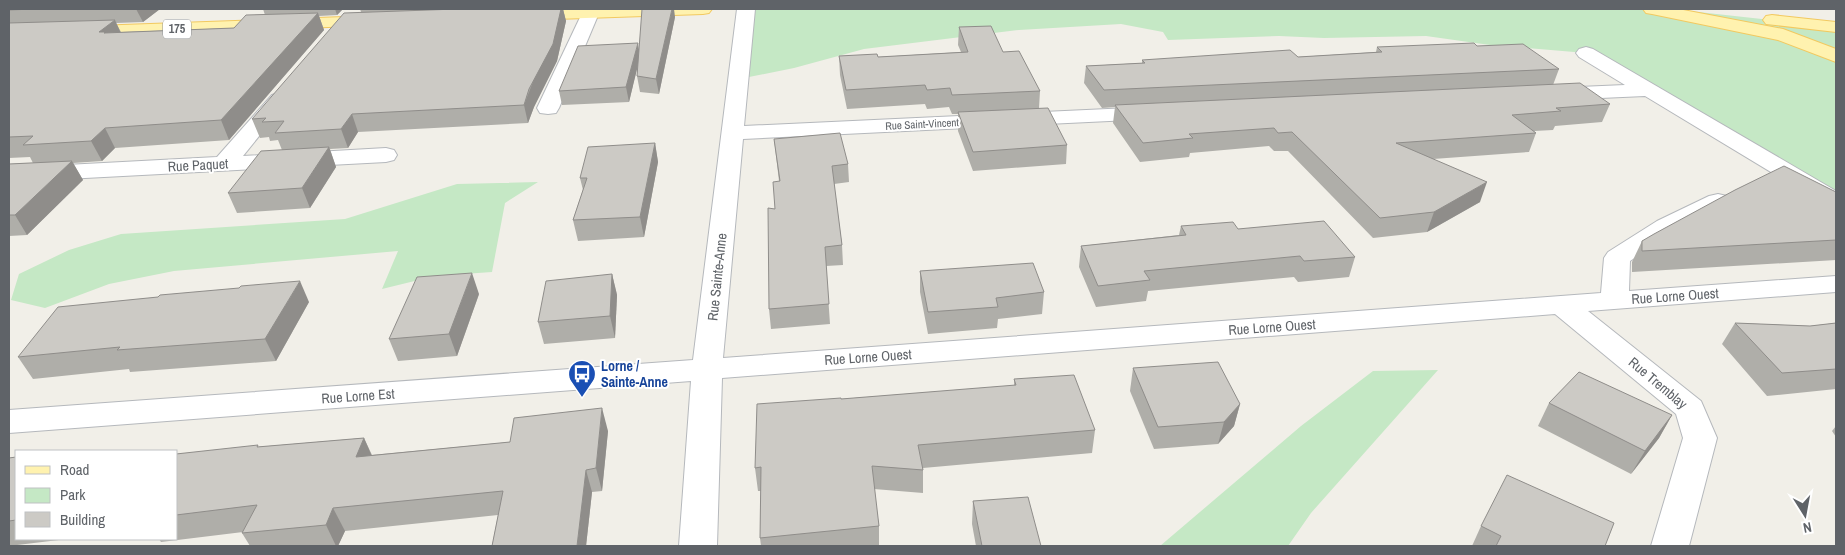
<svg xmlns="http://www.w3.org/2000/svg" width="1845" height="555" font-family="'Archivo Narrow',sans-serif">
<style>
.green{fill:#c5e8c5}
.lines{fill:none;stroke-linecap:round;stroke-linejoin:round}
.minor-casing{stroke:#b5b8bc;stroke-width:2}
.major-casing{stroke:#f2c960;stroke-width:2}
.minor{fill:#fff;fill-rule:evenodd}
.major{fill:#fff2af;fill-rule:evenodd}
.wall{fill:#afaea9}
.shaded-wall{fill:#8f8d8a}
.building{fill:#cccac5;stroke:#8f8d8a}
.labels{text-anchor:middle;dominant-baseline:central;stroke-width:4;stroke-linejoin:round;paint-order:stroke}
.far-street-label{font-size:11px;fill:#5f6368;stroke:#fff}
.shield{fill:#fff;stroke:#8f9295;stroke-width:1}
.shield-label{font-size:12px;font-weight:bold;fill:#5f6368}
.street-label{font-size:14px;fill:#5f6368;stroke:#fff}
.transit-label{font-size:14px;font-weight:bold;fill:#164399;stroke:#fff;text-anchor:start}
</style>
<rect width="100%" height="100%" fill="#f1efe8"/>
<!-- green -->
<g class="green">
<path d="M746 9H1671L1836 27V201L1586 53 1490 45 1426 36 1324 38 1279 36 1168 40 1163 32 1121 24 1019 30 864 49 794 68 739 79Z"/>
<path d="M538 182 505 203 492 272 435 276 382 289 398 251 174 271 109 284 45 308 11 300 19 274 69 250 121 234 345 219 457 184Z"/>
<path d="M1438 370 1311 513 1288 546H1160L1301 426 1373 371Z"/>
</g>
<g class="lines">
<defs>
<g id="minor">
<path d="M584 9H594L599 13 559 108 556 113 548 114 540 113 537 108Z"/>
<path d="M737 9H755L744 126 1151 107 1159 108 1162 113 1159 118 1151 119 743 139 723 358 1601 293 1604 258 1608 252 1657 221 1709 196 1718 194 1727 196 1730 201 1727 206 1675 231 1630 261 1629 291 1836 276V292L1588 311 1701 401 1717 438 1689 546H1651L1683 438 1676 414 1555 314 722 378 717 546H679L691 381 9 433V410L693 360Z"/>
<path d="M1586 47 1593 49 1836 191V208L1827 206 1645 96 1556 100 1549 98 1546 94 1549 90 1556 88 1625 85 1579 57 1576 53 1579 49Z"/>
<path d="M279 93 286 95 289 99 243 156 386 148 394 150 397 155 394 160 386 162 9 182V168L217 157 272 95Z"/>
</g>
<g id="major">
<path d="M554 9H712L709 13 703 14 527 20 521 19 518 15 521 11Z"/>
<path d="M1643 9H1678L1783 29 1836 49V62L1778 40 1652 14 1646 13Z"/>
<path d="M1772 15 1836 22V32L1766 24 1763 20 1766 16Z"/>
<path d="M372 16 378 17 381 21 378 25 9 40V29Z"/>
</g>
</defs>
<!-- minor casing -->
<use href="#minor" class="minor-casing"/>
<!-- major casing -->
<use href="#major" class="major-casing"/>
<!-- minor -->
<use href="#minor" class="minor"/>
<!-- major -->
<use href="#major" class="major"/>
</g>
<!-- wall -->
<g class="wall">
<path d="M9 9H160L143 22 116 23 121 32 234 28 265 15 263 9H343L337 15 319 16 324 30 229 140 115 148 102 161 73 163 83 180 27 235 9 236V164L33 163 30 157 9 158Z"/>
<path d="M360 9H563L566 21 557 61 534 107 528 123 358 132 348 148 330 149 336 167 310 208 237 213 228 193 282 150 278 140 270 141 269 137 260 138 252 119 361 12Z"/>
<path d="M675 17 659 94 640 92 637 76V68L629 102 562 105 559 91 639 49Z"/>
<path d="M959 27 1003 52 1040 91 1039 108 1067 145 1066 164 973 171 958 131V114H952L949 107 927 109 925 104 847 109 840 75 839 56 878 57 961 52 958 45Z"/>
<path d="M1477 46 1559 69 1553 85 1610 104 1602 122 1555 126 1553 130 1534 131 1536 133 1529 152 1433 159 1480 202 1427 232 1373 238 1288 151H1274L1269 146 1190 153 1189 157 1140 162 1113 123 1115 107 1102 108 1084 83 1086 66 1142 63V60L1298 57 1376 52 1377 47Z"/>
<path d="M774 139 848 164 849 182 834 184 842 245 843 265 826 266 830 324 771 329 769 309 775 209 779 181Z"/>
<path d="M655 143 658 162 644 237 578 241 573 220 583 190 580 178Z"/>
<path d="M1836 192V260L1632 272V262L1642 241Z"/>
<path d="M1181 226 1238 229 1355 257 1349 277 1298 282 1294 277 1148 291 1146 301 1096 307 1079 267 1081 246 1179 235Z"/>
<path d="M920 271 1044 292 1042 314 998 319 997 328 928 334 920 292Z"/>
<path d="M612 274 617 295 615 338 544 344 538 322Z"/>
<path d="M479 294 457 356 398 361 389 339Z"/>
<path d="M309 302 276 361 130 372 129 369 33 379 18 357Z"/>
<path d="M1735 323 1810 326 1836 323V389L1767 396 1722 344Z"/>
<path d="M1133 368 1240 404 1234 426 1218 444 1154 449 1130 391Z"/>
<path d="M1014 379 1095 430 1092 453 923 468V493L874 489 879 526V546H761L760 538 761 491H758L755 468 841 399 1014 386Z"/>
<path d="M1549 403 1672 415 1659 438 1631 474 1538 426Z"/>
<path d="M1836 426V437L1832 431Z"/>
<path d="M608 431 602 491 592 492 586 546H492L498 515 345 531 338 546H250L242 533 243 532 161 542 159 539H176V454L364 438 372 455 510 442Z"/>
<path d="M16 457V539H67L9 546V458Z"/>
<path d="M973 501 1041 546H976L972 524Z"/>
<path d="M1481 526 1605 546H1472Z"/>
</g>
<!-- shaded-wall -->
<g class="shaded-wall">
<path d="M136 9H160L143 22Z"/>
<path d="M335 9H343L337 15Z"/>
<path d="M561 9H563L566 21 557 61 534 107 528 123 524 105Z"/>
<path d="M672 9H674L675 17 659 94 656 79Z"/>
<path d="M318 13 324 30 229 140 221 120Z"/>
<path d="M115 20 123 38 99 32Z"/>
<path d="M638 43 640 57 629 102 626 87Z"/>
<path d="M352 114 358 132 348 148 341 129Z"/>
<path d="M105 128 115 148 102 161 91 141Z"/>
<path d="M655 143 658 162 644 237 640 217Z"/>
<path d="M329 147 336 167 310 208 302 188Z"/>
<path d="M72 161 83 180 27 235 15 215Z"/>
<path d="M1487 182 1480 202 1427 232 1434 212Z"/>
<path d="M472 273 479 294 457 356 449 334Z"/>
<path d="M612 274 617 295 615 338 610 316Z"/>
<path d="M300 281 309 302 276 361 265 339Z"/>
<path d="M1240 404 1234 426 1218 444 1224 422Z"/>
<path d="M602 408 608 431 602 491 596 468Z"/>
<path d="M1672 415 1659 438 1631 474 1645 451Z"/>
<path d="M364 438 374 461 356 457Z"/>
<path d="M586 470 592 492 586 546H577Z"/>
<path d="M333 508 345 531 338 546H336L326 525Z"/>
</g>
<!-- building -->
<g class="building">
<path d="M9 9H34L9 10Z"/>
<path d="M457 9H561L553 44 529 89 524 105 352 114 341 129 275 133 284 121 262 122 266 118 252 119 344 13Z"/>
<path d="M642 9H672L656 79 637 76Z"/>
<path d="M318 13 221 120 105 128 91 141 23 145 33 136 9 137V23L115 20 99 32H106L104 33 234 28 246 15Z"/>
<path d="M991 26 1003 52 1019 51 1040 91 952 95 950 88 927 90 925 85 846 90 839 56 877 54 878 57 968 52 959 27Z"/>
<path d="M638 43 626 87 559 91 578 46Z"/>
<path d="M1474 43 1477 46 1523 44 1559 69 1104 90 1086 66 1145 63 1142 60 1290 50 1298 57 1382 52 1377 47Z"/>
<path d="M1580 83 1610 104 1556 108 1561 111 1512 115 1536 133 1396 143 1487 182 1434 212 1380 218 1292 132 1278 133 1274 128 1189 134 1193 138 1143 143 1115 105Z"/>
<path d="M1048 108 1067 145 973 152 958 112Z"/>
<path d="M840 133 848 164 832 166 842 245 825 247 829 304 769 309 768 208 775 209 773 182 780 181 774 139Z"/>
<path d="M655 143 640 217 573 220 587 178H580L588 147Z"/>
<path d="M329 147 302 188 228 193 261 151Z"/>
<path d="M72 161 15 215H9V164Z"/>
<path d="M1784 166 1836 192V240L1642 251V241L1654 234 1735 190Z"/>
<path d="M1324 221 1355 257 1304 261 1300 256 1144 271 1150 280 1098 286 1081 246 1186 235 1181 226 1233 222 1238 229Z"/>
<path d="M1033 263 1044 292 996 298 998 307 928 312 920 271Z"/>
<path d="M472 273 449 334 389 339 417 277Z"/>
<path d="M612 274 610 316 538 322 546 281Z"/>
<path d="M300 281 265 339 117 350 120 347 18 357 58 307 158 297 160 295 239 288 241 286Z"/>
<path d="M1735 323 1810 326 1836 323V369L1782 373Z"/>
<path d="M1218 362 1240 404 1224 422 1158 427 1133 368Z"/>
<path d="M1579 372 1672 415 1645 451 1549 403Z"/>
<path d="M1074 375 1095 430 918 445 923 470 872 466 879 526 760 538 761 467 755 468 757 404 841 398V399L1016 385 1014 379Z"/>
<path d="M602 408 596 468 586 470 577 546H492L503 491 333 508 326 525 242 533 257 505 176 515V454L258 445 257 447 364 438 356 457 510 442 514 418Z"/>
<path d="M16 457V520L9 521V458Z"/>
<path d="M1507 475 1614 523 1605 546H1496L1501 536 1481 526Z"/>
<path d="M1028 497 1041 546H982L973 501Z"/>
</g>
<!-- icons -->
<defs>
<symbol id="bus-pin" viewBox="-11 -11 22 30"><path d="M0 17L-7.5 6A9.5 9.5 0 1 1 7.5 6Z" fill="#1a4fb4" stroke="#fff"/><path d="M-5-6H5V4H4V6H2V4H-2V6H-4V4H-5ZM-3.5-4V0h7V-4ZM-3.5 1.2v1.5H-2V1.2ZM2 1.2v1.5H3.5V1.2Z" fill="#fff"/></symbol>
</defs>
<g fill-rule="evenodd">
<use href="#bus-pin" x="566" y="358" width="32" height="43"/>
</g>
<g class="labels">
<!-- far-street labels -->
<g class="far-street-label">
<text transform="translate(922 124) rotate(-3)">Rue Saint-Vincent</text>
</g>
<!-- shield labels -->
<rect class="shield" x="163" y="19.5" width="28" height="19" rx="4"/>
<g class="shield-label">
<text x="177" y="29">175</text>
</g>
<!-- street labels -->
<g class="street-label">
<text transform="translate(198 165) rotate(-3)">Rue Paquet</text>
<text transform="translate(717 277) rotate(-84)">Rue Sainte-Anne</text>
<text transform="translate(1675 296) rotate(-4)">Rue Lorne Ouest</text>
<text transform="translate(1272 327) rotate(-4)">Rue Lorne Ouest</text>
<text transform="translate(868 357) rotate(-4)">Rue Lorne Ouest</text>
<text transform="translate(1658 383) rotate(40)">Rue Tremblay</text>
<text transform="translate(358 396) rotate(-4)">Rue Lorne Est</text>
</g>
<!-- transit labels -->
<g class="transit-label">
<text x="601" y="366">Lorne /<tspan x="601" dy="16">Sainte-Anne</tspan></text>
</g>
</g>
<!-- border -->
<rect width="1845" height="555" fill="none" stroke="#5f6368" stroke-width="20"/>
<!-- legend -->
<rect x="15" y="450" width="162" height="90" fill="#ffffff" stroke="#bfc1c3"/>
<rect x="25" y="466" width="25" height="8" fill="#fff2af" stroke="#bfc1c3"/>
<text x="60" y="475" font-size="15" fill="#5f6368">Road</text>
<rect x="25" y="488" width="25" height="15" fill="#c5e8c5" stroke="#bfc1c3"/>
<text x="60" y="500" font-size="15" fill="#5f6368">Park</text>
<rect x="25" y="512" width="25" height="15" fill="#cccac5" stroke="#bfc1c3"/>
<text x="60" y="525" font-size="15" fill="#5f6368">Building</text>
<!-- north arrow -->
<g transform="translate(1805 515) rotate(169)" stroke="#ffffff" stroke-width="4" paint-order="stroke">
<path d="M0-4L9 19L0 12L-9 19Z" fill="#5f6368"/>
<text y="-8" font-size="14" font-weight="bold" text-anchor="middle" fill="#5f6368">N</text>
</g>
</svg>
